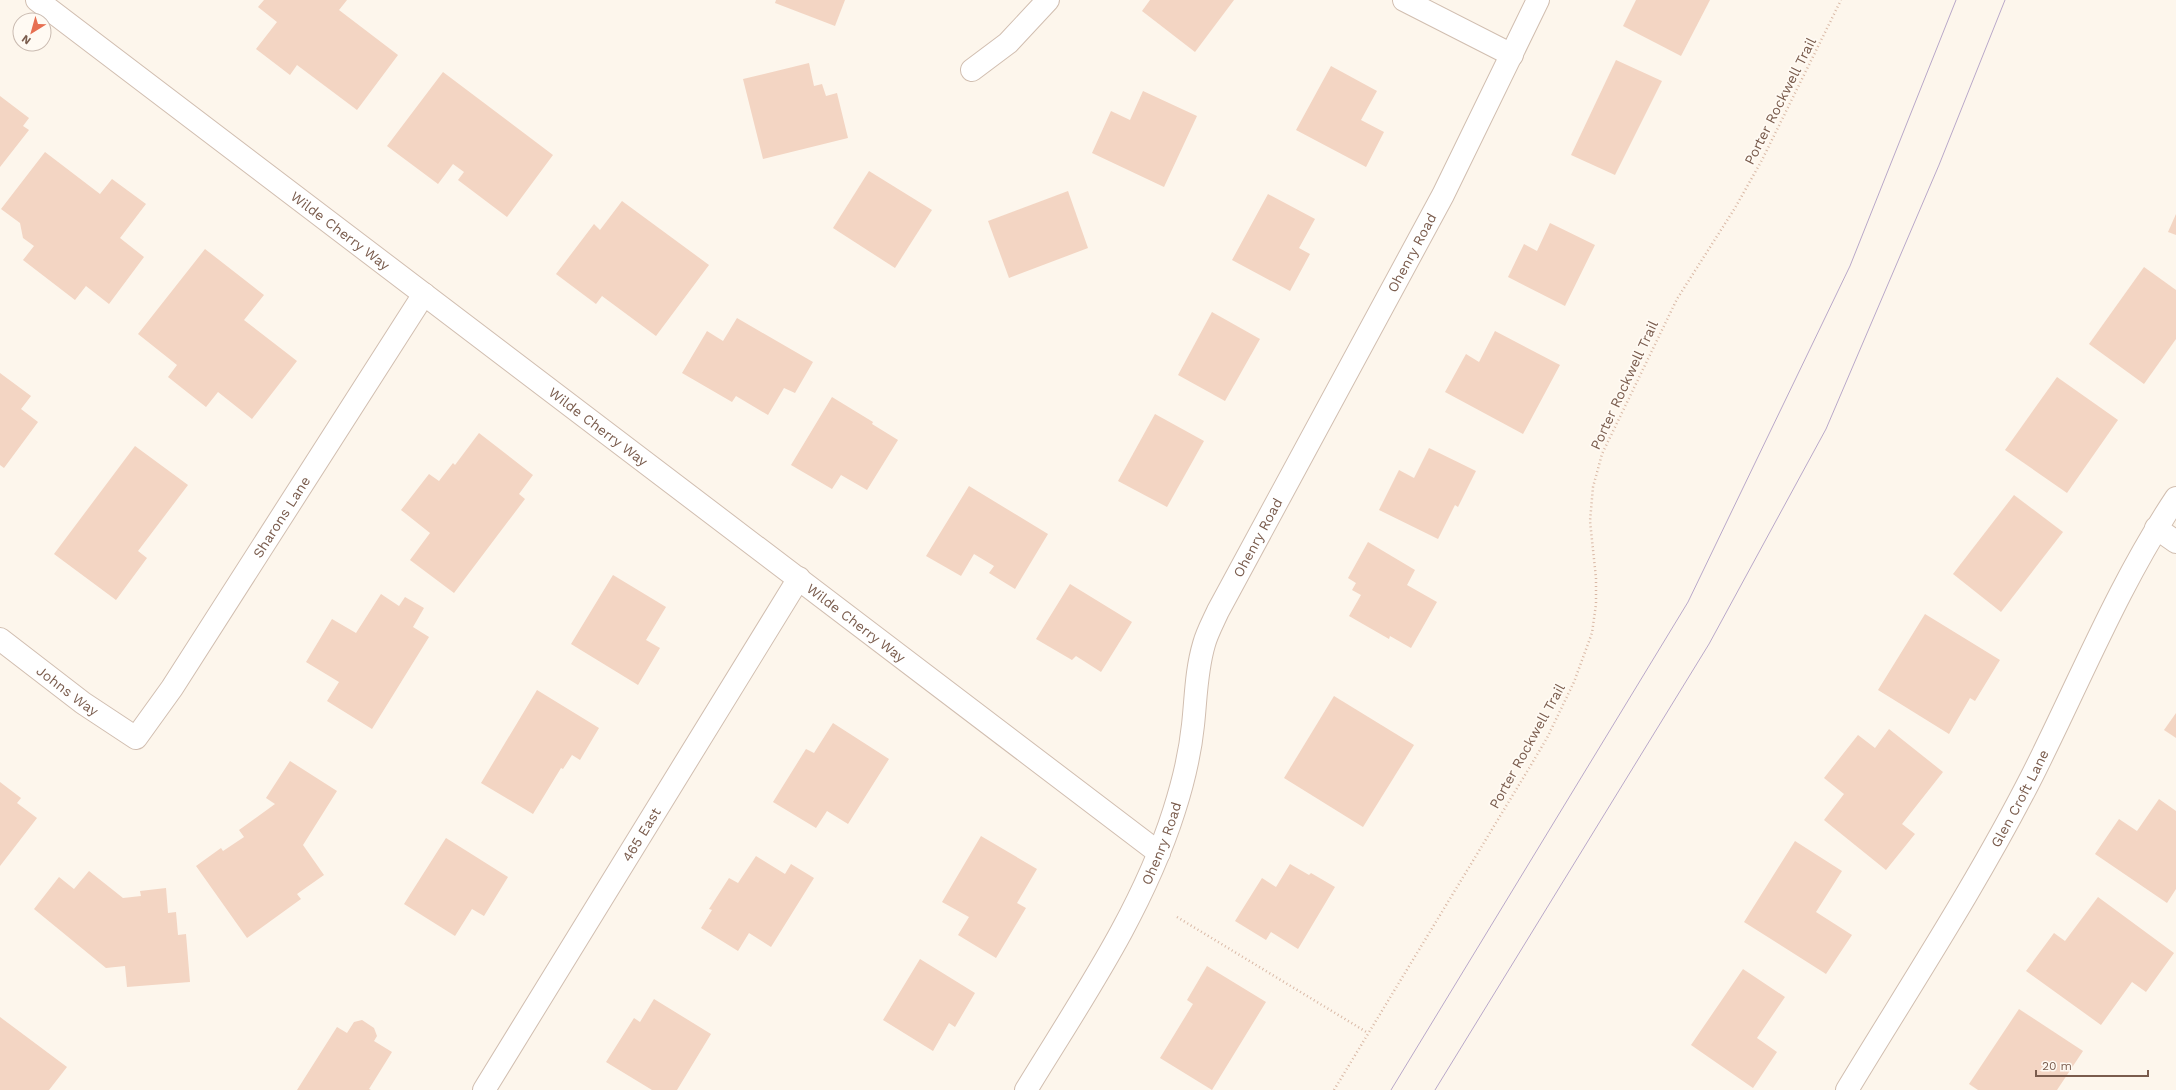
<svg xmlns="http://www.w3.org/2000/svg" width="2176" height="1090" font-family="'Work Sans',sans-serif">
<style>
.building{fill:#f3d5c3}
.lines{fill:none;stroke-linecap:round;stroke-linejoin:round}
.street-casing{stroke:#d1beb0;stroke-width:24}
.path{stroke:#d9b8a5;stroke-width:2.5;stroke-dasharray:1 3;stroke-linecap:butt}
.street{stroke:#fff;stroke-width:22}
.tram{stroke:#b9a8c9;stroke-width:1}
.labels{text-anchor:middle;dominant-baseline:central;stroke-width:3.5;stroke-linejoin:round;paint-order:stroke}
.street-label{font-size:14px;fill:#7a5c4d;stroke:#fffaf3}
</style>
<rect width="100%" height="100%" fill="#fdf6ec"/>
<!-- building -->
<g class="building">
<path d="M264 0H347L339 10 398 55 357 110 297 65 290 75 256 49 277 22 258 7Z"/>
<path d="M776 0H845L835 26 775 3Z"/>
<path d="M1150 0H1234L1195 52 1142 11Z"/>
<path d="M1636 0H1710L1681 56 1623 26Z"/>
<path d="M1616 60 1662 81 1615 175 1571 155Z"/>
<path d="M809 63 814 86 822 84 826 96 837 93 848 138 763 159 743 79Z"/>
<path d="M1331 66 1377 91 1361 120 1384 132 1366 167 1296 130Z"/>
<path d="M443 72 553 155 507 217 458 180 464 172 453 164 438 184 387 146Z"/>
<path d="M1143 91 1197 116 1164 187 1092 153 1111 111 1130 120Z"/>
<path d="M0 96 29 118 23 126 29 130 0 167Z"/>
<path d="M45 152 100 194 112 179 146 204 120 238 144 257 109 304 86 286 75 300 23 260 34 246 23 238 20 223 1 209Z"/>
<path d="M869 171 932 210 895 268 833 228Z"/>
<path d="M1068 191 1088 248 1009 278 988 221Z"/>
<path d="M1268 194 1315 219 1299 248 1310 254 1290 291 1232 260Z"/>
<path d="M622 201 709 265 656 336 602 296 596 304 556 274 594 224 600 230Z"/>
<path d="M2176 214V235L2168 232Z"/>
<path d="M1550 223 1595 245 1565 306 1508 277 1524 244 1537 251Z"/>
<path d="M205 249 264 295 244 320 297 361 252 419 218 392 206 407 168 377 177 365 138 334Z"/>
<path d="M2144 267 2176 290V339L2144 384 2089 344Z"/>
<path d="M1212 312 1260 339 1225 401 1178 375Z"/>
<path d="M737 318 813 362 795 393 784 388 768 415 736 396 732 402 682 373 707 331 723 341Z"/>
<path d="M1495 331 1560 365 1523 434 1445 392 1466 354 1479 362Z"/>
<path d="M0 373 31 396 21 409 38 422 4 468 0 465Z"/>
<path d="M2057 377 2118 420 2067 493 2005 450Z"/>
<path d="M832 397 873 422 872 424 898 440 867 490 841 475 832 489 791 465Z"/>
<path d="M1155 414 1204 441 1167 507 1118 481Z"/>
<path d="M479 433 533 475 519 494 525 499 454 593 410 560 430 533 401 510 429 474 439 481 453 463 455 465Z"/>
<path d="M135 446 188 485 138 551 147 558 116 600 54 554Z"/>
<path d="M1429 448 1476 471 1458 507 1455 505 1438 539 1379 510 1399 470 1414 478Z"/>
<path d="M969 486 1048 534 1015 589 989 573 994 566 974 554 961 576 926 556Z"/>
<path d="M2014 495 2063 532 2001 612 1953 574Z"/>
<path d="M1368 542 1415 570 1407 585 1437 602 1411 648 1390 636 1389 639 1349 616 1361 595 1352 590 1356 583 1348 578Z"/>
<path d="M613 575 666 607 646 640 660 648 638 685 571 644Z"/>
<path d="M1070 584 1132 622 1101 672 1076 656 1072 660 1036 639Z"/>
<path d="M381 594 399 606 405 597 424 608 413 627 429 637 372 729 327 701 339 682 306 662 332 619 356 633Z"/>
<path d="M1925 614 2000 660 1975 701 1970 698 1949 734 1878 690Z"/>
<path d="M537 690 599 728 580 760 572 755 563 769 561 768 533 814 481 783Z"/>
<path d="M1334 696 1414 745 1363 827 1284 778Z"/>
<path d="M2176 713V738L2164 730Z"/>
<path d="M833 723 889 759 848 824 827 811 816 828 773 802 806 749 814 753Z"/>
<path d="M1889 729 1943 772 1902 824 1915 834 1886 870 1824 820 1844 794 1824 778 1858 735 1875 748Z"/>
<path d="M290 761 337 791 303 845 324 875 297 894 301 899 247 938 196 866 221 848 223 851 244 837 239 830 275 804 266 798Z"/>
<path d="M0 782 21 798 17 803 37 818 0 866Z"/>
<path d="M2159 799 2176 811V889L2167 903 2095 854 2119 819 2137 831Z"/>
<path d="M981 836 1037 869 1017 903 1026 908 996 958 958 935 969 917 942 902Z"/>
<path d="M446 838 508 877 484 916 472 909 455 936 404 904Z"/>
<path d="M1795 841 1842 871 1816 912 1852 935 1826 974 1744 922Z"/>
<path d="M756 856 785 874 791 864 814 878 771 947 749 933 738 951 701 928 712 910 709 909 729 878 738 883Z"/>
<path d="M1290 864 1309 875 1311 873 1335 887 1298 949 1271 932 1266 940 1235 921 1262 878 1276 887Z"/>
<path d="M89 871 123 898 141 896 140 891 166 888 168 913 176 912 178 935 186 934 190 982 127 987 125 966 106 968 34 909 59 877 74 889Z"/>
<path d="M2098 897 2174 953 2146 992 2132 982 2101 1025 2026 971 2054 933 2065 941Z"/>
<path d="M920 959 975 993 955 1027 949 1023 933 1051 883 1020Z"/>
<path d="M1207 966 1266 1002 1212 1090 1160 1058 1193 1004 1187 1000Z"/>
<path d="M1743 969 1785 997 1757 1038 1777 1052 1753 1088 1691 1045Z"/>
<path d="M654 999 711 1034 677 1090H652L606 1062 634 1018 640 1022Z"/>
<path d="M2019 1009 2083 1051 2057 1090H1978L1969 1084Z"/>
<path d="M0 1017 67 1067 49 1090H0Z"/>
<path d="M362 1020 374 1028 377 1036 374 1041 392 1052 369 1089 371 1090H297L337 1027 347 1033 354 1022Z"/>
</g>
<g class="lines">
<defs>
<g id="street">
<path id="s1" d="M37 0 1159 853"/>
<path d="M1404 0 1512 55"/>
<path d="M972 70 1008 43 1048 0"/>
<path d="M2156 528 2176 542"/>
<path id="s2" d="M0 639 83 703 136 738 172 688 424 294"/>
<path id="s3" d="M484 1090 799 578"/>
<path id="s4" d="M1026 1090C1081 1000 1142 912 1174 811 1183 783 1190 754 1193 725 1196 698 1196 671 1204 644 1207 633 1213 622 1218 611L1443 195 1538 0"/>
<path id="s5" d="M1847 1090C1910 986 1977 884 2032 776 2079 683 2118 585 2176 498"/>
</g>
</defs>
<!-- street casing -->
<use href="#street" class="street-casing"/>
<!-- path -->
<g class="path">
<path d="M1177 917 1368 1033"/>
<path d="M1334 1090 1528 770 1547 738 1574 682 1592 633 1596 604V578L1590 521 1593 487 1602 454 1677 299 1735 208 1762 160 1841 0"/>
</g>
<!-- street -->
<use href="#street" class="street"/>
<!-- tram -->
<g class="tram">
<path d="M1391 1090 1688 602 1850 266 1956 0"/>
<path d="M1435 1090 1709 644 1826 429 1939 165 2005 0"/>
</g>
</g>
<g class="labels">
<!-- street labels -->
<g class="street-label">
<text transform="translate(1780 101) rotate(-63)">Porter Rockwell Trail</text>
<text stroke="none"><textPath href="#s1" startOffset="381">Wilde Cherry Way</textPath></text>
<text stroke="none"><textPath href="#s4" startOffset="930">Ohenry Road</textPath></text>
<text transform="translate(1624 385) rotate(-65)">Porter Rockwell Trail</text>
<text stroke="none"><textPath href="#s1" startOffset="705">Wilde Cherry Way</textPath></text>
<text stroke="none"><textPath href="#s2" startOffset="433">Sharons Lane</textPath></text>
<text stroke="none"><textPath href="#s4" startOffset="606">Ohenry Road</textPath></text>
<text stroke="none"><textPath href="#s1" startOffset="1029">Wilde Cherry Way</textPath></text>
<text stroke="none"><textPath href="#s2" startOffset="85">Johns Way</textPath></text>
<text transform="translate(1527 746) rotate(-61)">Porter Rockwell Trail</text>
<text stroke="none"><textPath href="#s5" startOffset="339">Glen Croft Lane</textPath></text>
<text stroke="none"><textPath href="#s3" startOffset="300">465 East</textPath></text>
<text stroke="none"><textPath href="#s4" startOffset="282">Ohenry Road</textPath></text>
</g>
</g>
<!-- north arrow -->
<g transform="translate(32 32) rotate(217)"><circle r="19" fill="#fffaf3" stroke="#cabbb1"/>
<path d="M0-3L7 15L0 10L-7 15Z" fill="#e76f51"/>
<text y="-6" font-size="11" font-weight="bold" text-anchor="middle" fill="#7a5c4d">N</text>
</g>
<!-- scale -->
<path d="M2036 1070v6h112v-6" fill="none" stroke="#7a5c4d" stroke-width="2"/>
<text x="2042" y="1070" font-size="12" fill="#7a5c4d" stroke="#fffaf3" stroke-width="3" paint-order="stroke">20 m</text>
</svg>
